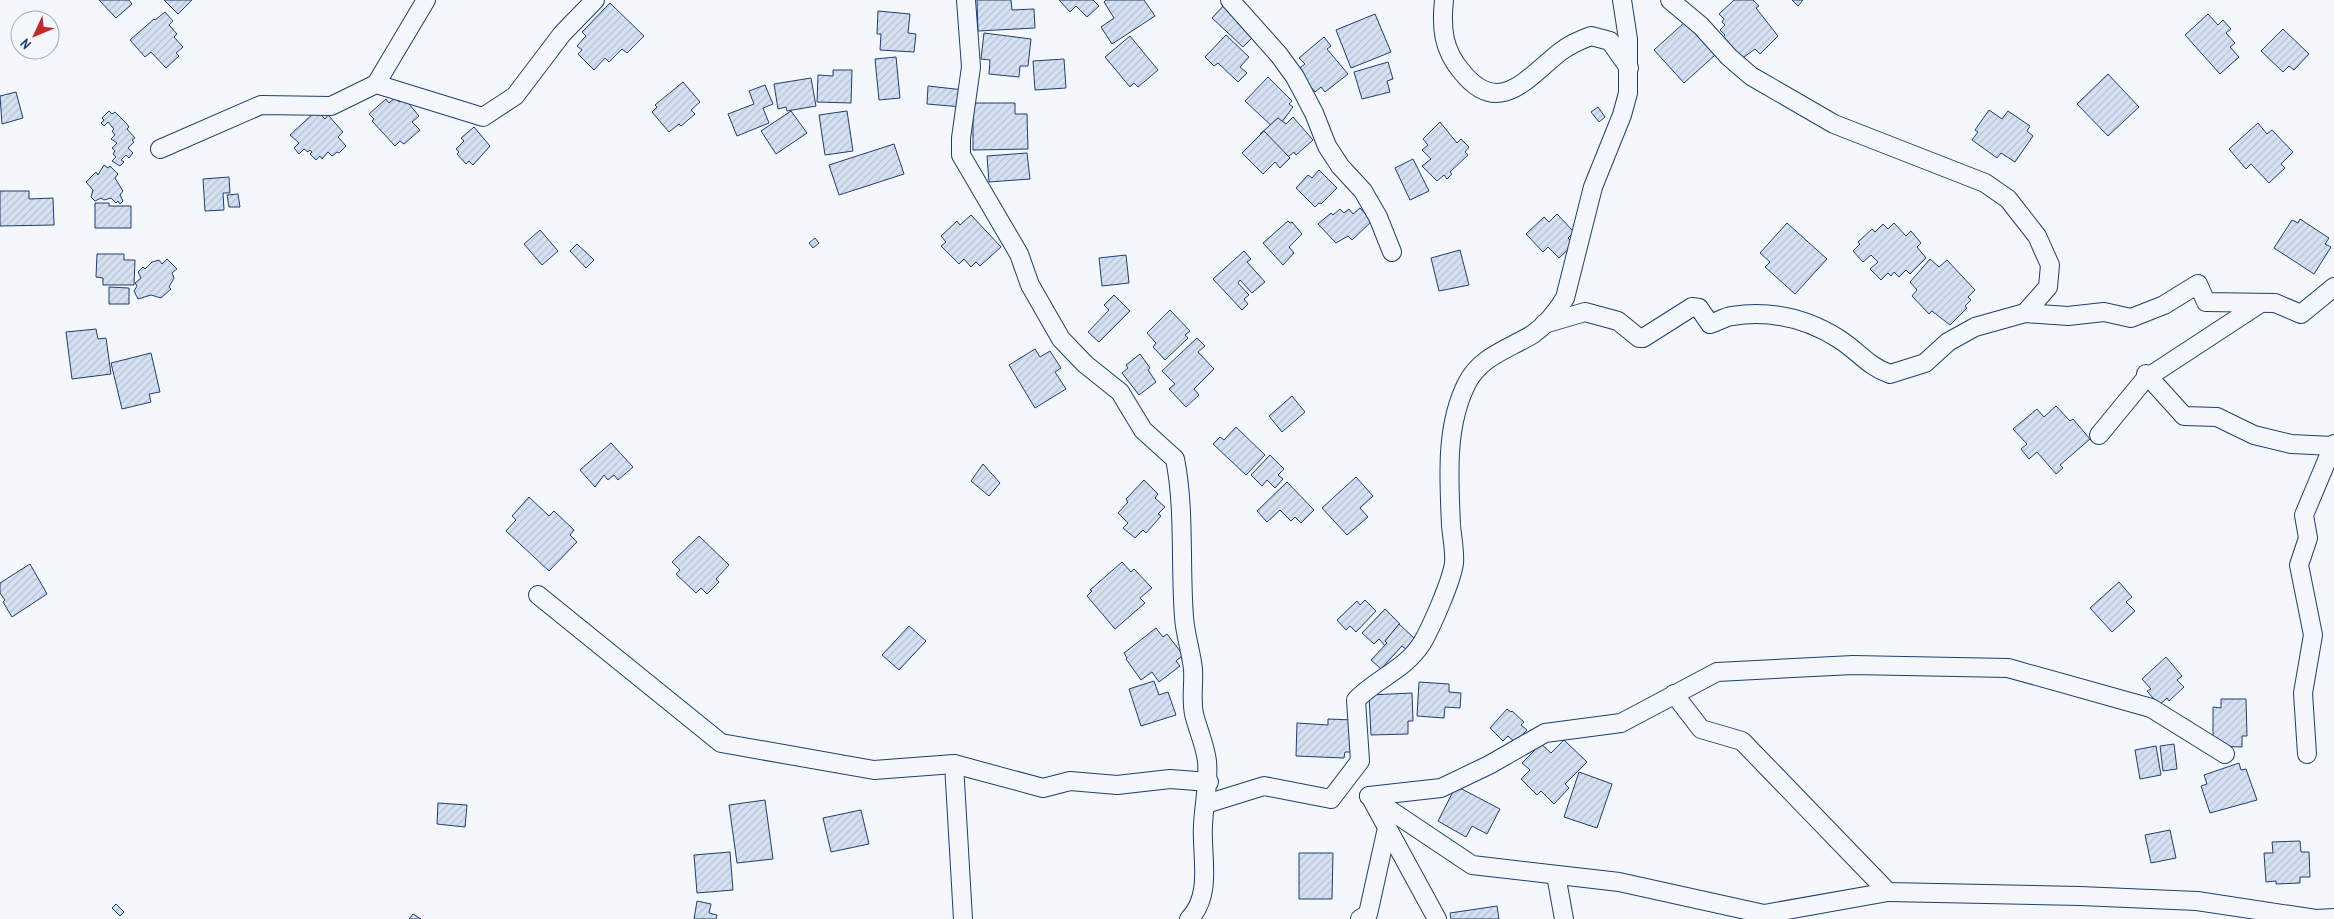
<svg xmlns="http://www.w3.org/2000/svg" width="2334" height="919" font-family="'Archivo Narrow',sans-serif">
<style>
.building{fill:url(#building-hatch);stroke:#1d3f73}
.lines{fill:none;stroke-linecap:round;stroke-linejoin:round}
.street-casing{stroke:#1d3f73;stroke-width:20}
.street{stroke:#f4f7fb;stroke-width:18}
</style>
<defs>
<pattern id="building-hatch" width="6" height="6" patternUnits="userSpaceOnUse" patternTransform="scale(1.25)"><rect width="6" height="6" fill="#d5e0f0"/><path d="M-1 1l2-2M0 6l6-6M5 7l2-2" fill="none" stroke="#b6c1d1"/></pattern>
</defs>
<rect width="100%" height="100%" fill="#f4f7fb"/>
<!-- building -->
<g class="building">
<path d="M99 0H129L132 4 116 18Z"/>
<path d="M164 0H192L178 14Z"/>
<path d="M977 0H1011L1012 10 1034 9 1035 28 978 31Z"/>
<path d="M1059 0H1093L1099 6 1087 17 1076 6 1070 12Z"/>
<path d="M1106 0H1144L1155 16 1112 44 1101 27 1114 18 1104 2Z"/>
<path d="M1734 0H1753L1759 6 1756 8 1778 36 1760 54 1755 49 1740 60 1720 40 1725 35 1720 30 1725 25 1722 22 1724 19 1719 14Z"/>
<path d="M1792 0H1803L1798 6Z"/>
<path d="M610 3 644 36 627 53 622 49 609 62 605 58 594 70 578 54 582 50 577 46 586 36 582 32Z"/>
<path d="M1226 3 1246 22 1241 27 1247 32 1251 28 1257 33 1243 47 1212 18Z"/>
<path d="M878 11 910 14 908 33 916 34 914 52 880 50 881 34H877Z"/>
<path d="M165 12 173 21 169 25 177 34 174 37 183 47 176 53 179 56 166 68 151 52 145 57 130 40 154 19 155 20Z"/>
<path d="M1375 14 1391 52 1351 68 1336 30Z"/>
<path d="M2208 14 2218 25 2223 20 2231 29 2226 33 2235 43 2230 47 2239 57 2220 74 2185 35Z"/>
<path d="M1685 22 1715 55 1684 83 1654 50Z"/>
<path d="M2283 29 2309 54 2294 70 2289 66 2283 72 2261 51Z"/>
<path d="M984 33 1031 39 1028 66H1020L1019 77 989 74 990 60 981 59Z"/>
<path d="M1226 35 1249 57 1240 67 1247 73 1238 82 1218 63 1214 66 1205 57Z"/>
<path d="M1130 36 1158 70 1138 87 1134 83 1130 87 1105 57Z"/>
<path d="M1324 37 1331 46 1327 49 1348 74 1325 92 1321 87 1315 92 1297 70 1305 64 1299 58Z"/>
<path d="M896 57 900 98 879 100 875 59Z"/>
<path d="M1064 59 1066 88 1035 90 1033 61Z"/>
<path d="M1388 62 1393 79 1387 81 1390 92 1362 99 1354 72Z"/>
<path d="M833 70H852L851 103 817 102 818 75 833 76Z"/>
<path d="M2108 74 2139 107 2108 136 2077 104Z"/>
<path d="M1268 77 1292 101 1289 104 1293 107 1276 130 1245 101Z"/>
<path d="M811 78 816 106 787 111 786 107 778 109 774 84Z"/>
<path d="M683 82 700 102 691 110 695 114 681 126 679 124 669 132 652 112 657 107 655 105Z"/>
<path d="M765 85 773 104 763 108 769 123 737 136 728 114 754 104 749 91Z"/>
<path d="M928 86 964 90 962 107 927 104Z"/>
<path d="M16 92 23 118 2 124 0 96Z"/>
<path d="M395 98 399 102 404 98 419 116 412 122 420 130 404 144 400 141 395 146 372 121 374 119 369 114 386 99 389 103Z"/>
<path d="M973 103H1015V114H1027L1028 149 973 150Z"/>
<path d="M1598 107 1605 117 1599 122 1591 112Z"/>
<path d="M317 110 325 119 328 115 343 132 338 137 346 146 339 153 337 152 332 156 328 152 322 159 320 156 316 160 310 154 312 152 310 150 308 152 304 149 299 154 294 148 299 143 290 135Z"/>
<path d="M1989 110 2002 119 2008 111 2030 126 2027 131 2033 136 2015 162 2001 153 1997 158 1972 140 1978 132 1975 130Z"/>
<path d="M109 111 112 114 115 112 127 124 129 127 127 129 135 138 132 140 134 142 128 148 133 153 129 158 126 155 121 160 124 162 120 166 112 161 116 157 113 154 115 151 112 148 117 143 111 139 115 135 112 131 114 129 108 122 104 126 101 123 104 120 102 118Z"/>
<path d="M791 111 807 133 776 154 761 131Z"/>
<path d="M847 111 853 151 825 155 819 115Z"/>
<path d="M1293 117 1313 140 1296 155 1294 152 1283 161 1260 134 1278 118 1286 124Z"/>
<path d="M1440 122 1457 143 1461 139 1469 147 1465 152 1468 155 1450 172 1452 174 1447 179 1444 175 1437 181 1422 166 1431 159 1422 150 1428 145 1423 139Z"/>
<path d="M2258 123 2267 134 2272 130 2293 152 2281 164 2285 168 2269 183 2251 164 2246 169 2229 149Z"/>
<path d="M474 127 490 146 473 165 469 161 466 164 457 154 459 152 456 149 464 141 461 138Z"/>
<path d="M1264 131 1290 158 1280 168 1275 162 1263 174 1242 153Z"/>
<path d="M894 144 904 174 839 195 829 165Z"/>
<path d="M1027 153 1030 179 989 182 987 156Z"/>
<path d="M1413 159 1429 191 1410 200 1395 168Z"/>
<path d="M104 165 108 168 110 166 118 174 115 178 123 191 120 195 123 201 120 204 118 201 116 203 111 198 104 200 101 198 95 201 91 197 93 190 86 182 96 172 98 175Z"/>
<path d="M1319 170 1337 188 1321 204 1319 203 1315 207 1296 188 1308 175 1312 178Z"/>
<path d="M229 177 230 193H223L224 210 205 211 203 179Z"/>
<path d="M0 191H29V199L53 198 54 225 0 226Z"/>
<path d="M238 194 240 207H229L227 195Z"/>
<path d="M95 203H109V206H131V228H95Z"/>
<path d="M1360 208 1372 221 1352 240 1348 236 1336 243 1318 224 1331 213 1333 215 1340 209 1344 213 1349 209 1353 214Z"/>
<path d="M1557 214 1574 232 1568 238 1574 244 1559 258 1548 247 1543 252 1526 234 1544 217 1549 222Z"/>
<path d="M971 215 1001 247 980 266 976 262 971 267 964 259 959 264 941 246 946 242 941 236 957 221 960 225Z"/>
<path d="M2300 219 2329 238 2325 244 2331 247 2314 274 2274 248 2292 220 2298 223Z"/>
<path d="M1288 221 1290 223 1292 222 1302 234 1289 247 1294 253 1283 265 1263 243Z"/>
<path d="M1787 223 1827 259 1795 294 1765 267 1770 262 1760 253Z"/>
<path d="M1894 223 1906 236 1911 231 1921 243 1917 247 1926 258 1910 274 1906 270 1899 277 1894 272 1891 276 1888 273 1881 280 1870 269 1878 262 1871 255 1863 262 1853 251 1860 244 1858 242 1872 229 1875 232 1883 224 1888 229Z"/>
<path d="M540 230 558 251 542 265 524 244Z"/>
<path d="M815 238 819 243 813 248 809 243Z"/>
<path d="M577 244 594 260 586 268 570 251Z"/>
<path d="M1460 250 1469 285 1439 291 1431 258Z"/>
<path d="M1244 251 1251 259 1247 262 1265 282 1252 293 1240 280 1238 283 1249 295 1244 299 1248 304 1242 310 1213 279Z"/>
<path d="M97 254H124V260H135L134 285H103V278L96 277Z"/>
<path d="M1126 255 1129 283 1102 286 1099 258Z"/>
<path d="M167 259 177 269 172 273 174 278 169 287 171 289 161 298 151 295 138 299 134 291 137 286 135 283 141 278 138 272 143 267 145 269 152 262 159 260 162 264Z"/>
<path d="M1930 259 1939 267 1947 260 1975 290 1968 297 1971 300 1965 306 1967 308 1950 325 1932 311 1929 314 1912 296 1917 290 1910 282Z"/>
<path d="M109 287 129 288V304H109Z"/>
<path d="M1114 295 1130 311 1099 342 1088 332 1109 310 1104 305Z"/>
<path d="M1170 310 1190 331 1185 335 1188 338 1165 360 1153 347 1156 343 1147 333Z"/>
<path d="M96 329 98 339 106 338 111 374 72 379 66 332Z"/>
<path d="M1197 338 1205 346 1198 352 1214 369 1194 389 1199 395 1186 407 1169 389 1175 384 1162 371Z"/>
<path d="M1035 349 1040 357 1050 351 1061 368 1055 372 1066 389 1035 408 1009 365Z"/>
<path d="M151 353 160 392 149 394 151 402 122 409 111 363Z"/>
<path d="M1140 354 1150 368 1148 370 1156 382 1139 395 1122 373 1128 368 1126 365Z"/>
<path d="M1292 396 1305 412 1282 432 1269 416Z"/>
<path d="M2056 406 2070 421 2073 419 2090 439 2060 465 2063 468 2056 474 2037 452 2029 459 2021 449 2027 444 2013 429 2037 409 2044 417Z"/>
<path d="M1236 427 1265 455 1246 475 1213 444 1220 437 1224 440Z"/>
<path d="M611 443 633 467 618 480 614 475 608 480 604 475 595 487 580 470Z"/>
<path d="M1270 455 1284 469 1278 475 1283 479 1275 488 1267 480 1262 486 1251 475Z"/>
<path d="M983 464 1000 483 989 496 971 481Z"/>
<path d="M1356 477 1373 496 1360 508 1368 517 1347 535 1322 508Z"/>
<path d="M1144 480 1158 494 1155 498 1165 507 1158 514 1161 516 1146 533 1143 530 1135 538 1123 528 1128 523 1118 513 1128 502 1126 499Z"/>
<path d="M1287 482 1314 510 1301 523 1295 517 1291 521 1280 510 1267 522 1257 511Z"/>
<path d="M529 497 549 516 554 511 574 530 570 535 577 542 549 571 506 531 516 520 512 516Z"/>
<path d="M699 536 729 565 716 579 719 582 707 594 701 588 696 593 676 574 680 570 672 562Z"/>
<path d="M1122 562 1131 572 1134 569 1152 588 1140 598 1145 603 1115 629 1087 596 1092 591 1090 590Z"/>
<path d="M30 564 47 594 12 617 3 602 5 600 0 593V583Z"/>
<path d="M2119 582 2132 597 2126 602 2135 611 2112 632 2090 608Z"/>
<path d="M1365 600 1376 611 1356 632 1350 626 1346 630 1337 620 1357 601 1360 605Z"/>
<path d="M1385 609 1400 624 1393 631 1397 636 1386 647 1379 639 1374 644 1362 633Z"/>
<path d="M1399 624 1415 639 1406 649 1402 646 1381 669 1371 660 1387 643 1385 641Z"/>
<path d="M909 626 926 641 899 670 882 655Z"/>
<path d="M1156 628 1163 637 1167 634 1183 655 1176 661 1180 666 1159 682 1152 672 1141 680 1126 659 1127 658 1124 653Z"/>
<path d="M2166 657 2182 676 2177 680 2184 687 2169 701 2167 698 2159 705 2147 691 2151 689 2142 679Z"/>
<path d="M1154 681 1159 695 1168 692 1176 715 1141 726 1129 689Z"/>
<path d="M1419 682 1449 684V692L1461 693 1460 708 1445 707 1444 718 1417 716Z"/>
<path d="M1412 693 1413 721H1408V734L1371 735 1369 695Z"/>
<path d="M2221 699H2246L2247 736H2242V747L2213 746V707L2221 708Z"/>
<path d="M1507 709 1511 712 1512 711 1524 722 1521 725 1527 730 1515 742 1508 736 1503 741 1490 728Z"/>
<path d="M1328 719 1353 720 1352 752H1345L1344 758 1296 756 1297 723 1328 725Z"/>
<path d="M1564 740 1587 762 1565 784 1569 788 1554 804 1541 791 1537 795 1521 779 1530 770 1522 763 1541 744 1551 753Z"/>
<path d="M2174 744 2177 769 2163 771 2160 746Z"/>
<path d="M2156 746 2161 775 2140 779 2135 750Z"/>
<path d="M2239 763 2241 770 2246 769 2257 800 2210 813 2201 786 2207 784 2204 775Z"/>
<path d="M1579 772 1612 784 1597 828 1564 817Z"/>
<path d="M1456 786 1500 809 1487 834 1472 826 1466 837 1438 821Z"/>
<path d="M765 800 773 859 737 863 729 805Z"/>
<path d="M438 803 467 805 465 827 437 824Z"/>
<path d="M861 810 869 844 831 852 823 818Z"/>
<path d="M2170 830 2176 858 2151 863 2145 835Z"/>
<path d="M2300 841 2301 852H2309L2310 877H2300V883L2276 884V881L2266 882 2264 853H2273L2272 842Z"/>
<path d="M730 852 733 890 697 893 694 855Z"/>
<path d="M1299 853H1333L1332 899H1299Z"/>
<path d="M697 901 711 904 709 913 717 915 716 919H694Z"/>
<path d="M116 904 124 912 120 916 112 908Z"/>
<path d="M1497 906 1499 919H1451L1450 913Z"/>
<path d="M413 914 421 919H409Z"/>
</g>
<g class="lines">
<defs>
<g id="street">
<path d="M966 0 971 67 961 138V155L1019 254 1030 285 1061 339 1085 364 1120 392 1143 430 1175 459C1185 508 1180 566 1184 617 1185 634 1191 651 1193 669 1194 684 1191 698 1194 714 1198 730 1205 745 1207 761 1209 784 1204 803 1203 825 1201 855 1213 895 1189 919"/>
<path d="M1230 0 1279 55 1295 77 1314 113 1327 146 1340 166 1363 191 1378 217 1392 252"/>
<path d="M1444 0C1441 28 1443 50 1462 72 1499 118 1527 78 1560 52 1569 45 1580 40 1591 36L1610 41 1629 68"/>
<path d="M376 84 426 0"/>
<path d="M160 149 261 105 331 106 376 84 483 117 515 96 562 34 595 0"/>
<path d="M2025 313 2068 316 2104 312 2131 318 2164 305 2198 284 2206 302 2275 303 2301 314 2334 287"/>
<path d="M1544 324 1585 312 1618 321 1639 338H1643L1692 307 1699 308 1710 324C1718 322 1724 317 1732 316 1771 310 1806 318 1839 339 1858 351 1869 367 1890 374L1925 363 1948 342 1975 327 2025 313 2048 287 2050 265 2037 236 2008 199 1985 183 1834 124 1751 76 1729 57 1701 26 1670 0"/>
<path d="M2146 374 2184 416 2217 417 2254 435 2291 444 2333 446 2334 444"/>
<path d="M2099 435 2145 379 2261 303"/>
<path d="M538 595 721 743 874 770 954 764 1043 788 1070 781 1117 785 1170 779 1209 782"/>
<path d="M1674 694 1701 729 1742 741 1888 892 2080 896 2197 901 2316 919 2334 918"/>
<path d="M2307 754 2303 693 2313 635 2299 565 2308 538 2304 515 2333 446"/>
<path d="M954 764 963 919"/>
<path d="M1369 796 1441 788 1489 765 1545 733 1621 723 1717 672 1853 665 2008 668 2151 708 2225 754"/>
<path d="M1369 796 1472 865 1619 882 1764 914 1888 892"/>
<path d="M1371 798 1437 919"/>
<path d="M1206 804 1264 786 1331 799 1360 761 1356 700C1377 678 1405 670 1422 643 1431 628 1452 580 1454 563 1455 551 1452 537 1451 525 1449 478 1445 426 1467 383 1481 356 1509 349 1533 334 1546 325 1557 311 1565 298L1593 187 1622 115 1628 93V39L1622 0"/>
<path d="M1556 875 1564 919"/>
<path d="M1360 919 1368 914 1387 828"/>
</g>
</defs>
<!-- street casing -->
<use href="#street" class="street-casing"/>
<!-- street -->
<use href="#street" class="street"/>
</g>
<!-- north arrow -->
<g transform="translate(35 35) rotate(226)"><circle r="24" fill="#f4f7fb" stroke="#9eadc5"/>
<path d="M0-4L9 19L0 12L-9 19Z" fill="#c62828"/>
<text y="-8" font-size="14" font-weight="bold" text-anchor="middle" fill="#1d3f73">N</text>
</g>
</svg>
